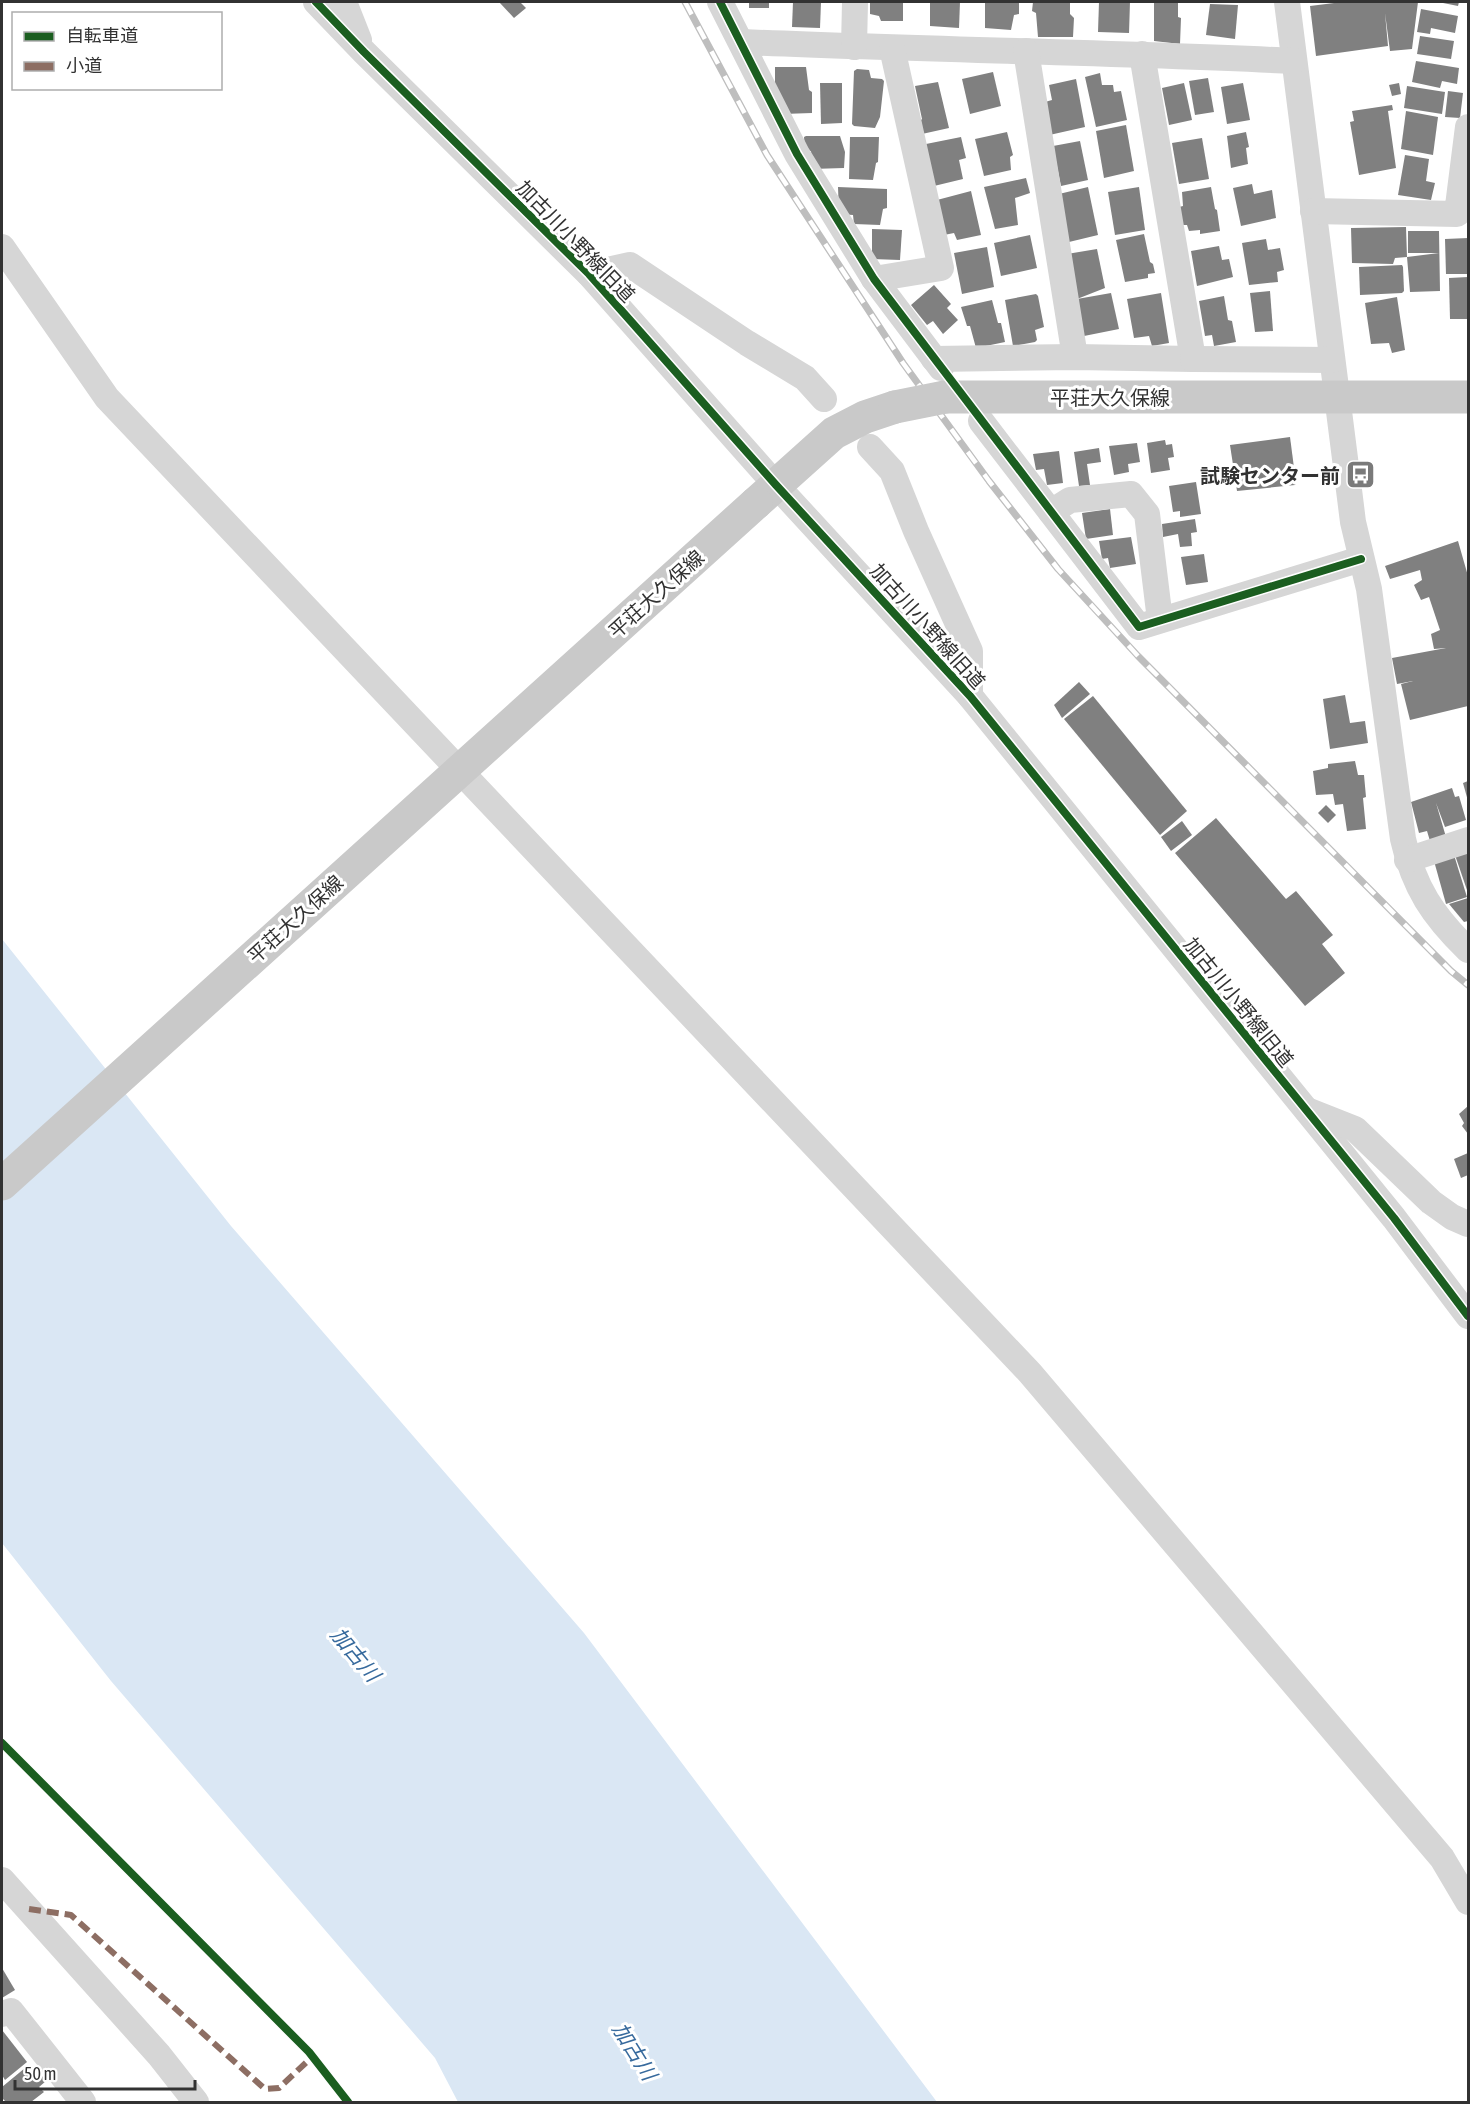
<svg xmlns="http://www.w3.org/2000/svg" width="1470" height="2104" font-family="'Asap Condensed','Noto Sans JP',sans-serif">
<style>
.water{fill:#dae7f4}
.building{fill:#808080}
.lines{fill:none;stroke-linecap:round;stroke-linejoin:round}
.minor{stroke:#d6d6d6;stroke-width:26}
.major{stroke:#c9c9c9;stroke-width:33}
.rail-casing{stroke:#bebebe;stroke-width:7}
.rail{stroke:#fff;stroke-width:4.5;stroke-dasharray:14;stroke-linecap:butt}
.major-bridge{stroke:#c9c9c9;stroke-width:33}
.quiet{stroke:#8d6e63;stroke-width:6;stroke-dasharray:12 6;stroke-linecap:butt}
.cycleway-casing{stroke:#fff;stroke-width:11}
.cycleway{stroke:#1b5e20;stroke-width:8}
.labels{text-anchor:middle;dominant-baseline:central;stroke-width:6;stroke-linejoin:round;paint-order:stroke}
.street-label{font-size:20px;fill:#323232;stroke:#fff}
.poi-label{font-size:20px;font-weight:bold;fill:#323232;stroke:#fff;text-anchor:end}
.water-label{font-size:21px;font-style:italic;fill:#376a9d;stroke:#fff}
</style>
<rect width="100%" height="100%" fill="#fff"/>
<!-- water -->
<path class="water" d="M2 939 231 1226 584 1633 937 2102H458L435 2058 111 1681 2 1543Z"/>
<!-- building -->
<g class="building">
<path d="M499 2H520L526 8 514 18Z"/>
<rect x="749" y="2" width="20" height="6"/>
<path d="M793 2H821L820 28 792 27Z"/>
<path d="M870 2H903V21H881L879 16 870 14Z"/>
<path d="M930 2H960L959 28 930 26Z"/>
<path d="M985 2H1019V14L1014 15 1011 30 985 28Z"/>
<path d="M1033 2H1070V14L1074 18 1073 37H1038L1036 13 1032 11Z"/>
<path d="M1099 2H1130L1129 33 1098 32Z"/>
<path d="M1154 2H1178V17L1181 18 1180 44 1154 41Z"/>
<path d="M1342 2H1418L1412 49 1390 51 1385 13 1388 46 1316 56 1310 6Z"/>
<path d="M1438 2H1459L1458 6Z"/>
<path d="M1210 4 1238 5 1235 39 1206 35Z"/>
<path d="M1421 9 1458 16 1455 33 1431 28 1430 34 1417 32Z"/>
<path d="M1420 36 1454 41 1451 59 1417 54Z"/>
<path d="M1416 61 1459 68 1457 84 1442 81 1440 88 1412 82Z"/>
<path d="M775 67H806L809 90 812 92V113L783 114 775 104Z"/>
<path d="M857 69 869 70 871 78 882 79 884 81 880 117 875 128 854 126 852 124 854 71Z"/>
<path d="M993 72 1001 106 970 114 962 79Z"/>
<path d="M1100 73 1102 85H1113L1114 92 1121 91 1127 120 1096 127 1085 77Z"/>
<path d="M1208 78 1214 112 1195 115 1189 81Z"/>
<path d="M1076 79 1085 127 1045 136 1038 104 1052 100 1049 85Z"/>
<path d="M938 82 949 128 922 134 919 122 922 119 915 86Z"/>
<path d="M820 83H842V123L821 124Z"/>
<path d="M1184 83 1192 120 1169 125 1162 88Z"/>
<path d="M1243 83 1250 120 1227 124 1221 87Z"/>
<path d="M1399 83 1401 94 1392 96 1389 85Z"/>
<path d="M1407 86 1445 92 1442 114 1404 108Z"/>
<path d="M1448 91 1463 93 1460 118 1445 117Z"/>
<path d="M1392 105 1393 110 1388 111 1396 168 1359 175 1350 122 1354 121 1352 111Z"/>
<path d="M1406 111 1438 117 1433 155 1401 149Z"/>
<path d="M1126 125 1134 171 1104 178 1096 131Z"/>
<path d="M1007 132 1013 155 1010 157 1011 170 984 176 975 139Z"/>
<path d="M1246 132 1249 147 1246 148 1248 164 1231 168 1227 136Z"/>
<path d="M806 136H840L845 152 844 168 812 169 811 151H806L805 149 804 137Z"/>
<path d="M850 137H879L878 162 876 163 873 180 849 179Z"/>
<path d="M961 137 966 158 959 160 963 179 934 186 926 144Z"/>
<path d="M1202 138 1209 179 1179 184 1172 143Z"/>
<path d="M1080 141 1088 180 1061 186 1053 146Z"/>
<path d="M1405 155 1429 159 1426 181 1435 183 1431 200 1398 195Z"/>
<path d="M1026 178 1030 193 1015 198 1018 225 995 229 984 187Z"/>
<path d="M1252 184 1254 194 1272 190 1276 218 1241 226 1233 188Z"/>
<path d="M838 187 887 189V208L883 209 880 225 854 224 853 215 839 214Z"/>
<path d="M1088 187 1098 235 1069 242 1059 194Z"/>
<path d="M1139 187 1145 230 1115 235 1108 192Z"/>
<path d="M1211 187 1215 209 1217 210 1220 231 1200 234V230L1189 231 1187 225H1182L1179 207 1183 206 1182 192Z"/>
<path d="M971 191 981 235 957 240 954 233 944 235 937 200Z"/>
<path d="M1406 227 1407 257 1395 258 1393 264 1352 263 1351 228Z"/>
<path d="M872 229 902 230 900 260 872 259Z"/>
<path d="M1408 231H1439L1440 291 1410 292 1407 257 1439 253H1408Z"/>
<path d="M1144 234 1150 262 1153 264 1155 273 1148 274V278L1125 282 1116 240Z"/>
<path d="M1030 235 1037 268 1001 276 994 243Z"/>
<path d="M1468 238V274H1446L1445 239Z"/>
<path d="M1266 239 1268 250 1280 248 1284 270 1277 272 1278 282 1249 285 1242 243Z"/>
<path d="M1219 246 1222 260 1229 259 1233 277 1197 286 1191 251Z"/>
<path d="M987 247 994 287 962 294 954 253Z"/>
<path d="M1097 249 1105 288 1077 299 1067 254Z"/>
<path d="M1402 265 1403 267 1404 291 1402 293 1360 295 1359 267Z"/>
<path d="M1468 277V319H1450L1449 278Z"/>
<path d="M934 285 951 304 947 308 958 320 943 334 933 321 927 325 911 305Z"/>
<path d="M1270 291 1273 331 1255 332 1250 293Z"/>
<path d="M1111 293 1119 329 1084 336 1077 299Z"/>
<path d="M1161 293 1169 343 1152 346 1149 336 1134 338 1127 299Z"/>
<path d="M1036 294 1038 296 1044 327 1035 330 1037 340 1035 342 1013 346 1005 300Z"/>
<path d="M1224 296 1228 320 1232 321 1236 342 1214 346 1212 335 1205 336 1199 301Z"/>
<path d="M1397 297 1405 350 1392 353 1389 343 1371 344 1365 303Z"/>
<path d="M992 300 998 323H1001L1005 342 976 348 970 326H967L961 307Z"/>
<path d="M1290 437 1296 483 1295 485 1237 491 1230 445Z"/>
<path d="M1165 440 1166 445 1172 444 1174 457 1168 458 1170 470 1151 473 1147 443Z"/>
<path d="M1137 443 1140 462 1128 464 1129 472 1114 475 1109 446Z"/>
<path d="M1099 448 1101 462 1087 464 1090 485 1079 486 1074 452Z"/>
<path d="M1059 451 1063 483 1047 485 1044 469 1036 470 1033 454Z"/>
<path d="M1196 482 1201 514 1180 517V511L1173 512 1169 486Z"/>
<path d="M1110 509 1113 535 1086 539 1082 513Z"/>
<path d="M1195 519 1197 532 1191 533 1192 546 1180 547 1178 534 1163 537 1162 524Z"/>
<path d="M1131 537 1136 564 1110 568 1108 558 1102 559 1099 541Z"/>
<path d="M1458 541 1468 576V706L1410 720 1401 684 1413 681 1397 684 1392 658 1446 648 1434 649 1431 634 1440 630 1429 597 1421 600 1414 585 1422 580 1420 570 1390 579 1385 566Z"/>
<path d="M1204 554 1208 582 1186 585 1181 557Z"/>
<path d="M1079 682 1090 694 1062 718 1054 705Z"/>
<path d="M1345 695 1350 723 1365 721 1368 743 1330 749 1323 699Z"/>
<path d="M1093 696 1187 811 1160 835 1064 719Z"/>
<path d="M1355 761 1358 775H1364L1366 797 1363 798 1366 829 1347 831 1343 804 1335 805 1333 794 1316 795 1313 771 1328 768V764Z"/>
<path d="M1468 781V801L1463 783Z"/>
<path d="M1452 788 1455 797 1459 796 1466 820 1445 827 1436 803 1446 837 1430 841 1427 831 1419 833 1411 802Z"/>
<path d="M1326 805 1336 815 1328 823 1318 813Z"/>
<path d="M1216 818 1286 899 1296 891 1333 935 1322 944 1345 973 1305 1006 1175 853Z"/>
<path d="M1182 821 1192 835 1171 851 1161 837Z"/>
<path d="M1468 850V893L1455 855Z"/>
<path d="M1454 855 1467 897 1446 904 1434 861Z"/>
<path d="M1468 898V921L1464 922 1449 904Z"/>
<path d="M1468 1106V1134L1462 1126 1464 1123 1459 1114Z"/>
<path d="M1468 1153V1175L1461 1178 1454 1159Z"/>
<path d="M2 1968 15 1990 2 1998Z"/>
<path d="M2 2030 27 2062 5 2080 2 2075Z"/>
<path d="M25 2068 36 2082 30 2074 36 2068 46 2081 39 2087 44 2092 31 2102H6L2 2098V2087Z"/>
</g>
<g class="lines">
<!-- minor -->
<g class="minor">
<path d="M316 2 364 52 589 274 776 485 970 696 1394 1218 1468 1316"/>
<path d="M344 2 359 40"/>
<path d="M720 2 797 154 874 279 941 368"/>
<path d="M1287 2 1349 490 1353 522 1369 589 1403 839C1414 888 1433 916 1468 950"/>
<path d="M742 42C926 50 1110 52 1294 61"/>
<path d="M854 47 855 2"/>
<path d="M1026 51 1075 357"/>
<path d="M1313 211 1457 214 1468 127"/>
<path d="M2 247 107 398 1030 1373 1442 1858 1468 1902"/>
<path d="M589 274 630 265 747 343 805 378 824 399"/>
<path d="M874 279 941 268 892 48"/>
<path d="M934 359 1075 357 1193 359 1142 54"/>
<path d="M1193 359 1332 360"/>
<path d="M981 421 1139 627 1361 559"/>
<path d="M870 447 892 471 916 531 970 651V696"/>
<path d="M1051 512 1070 500 1131 494 1147 514 1160 620"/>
<path d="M1407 860 1468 840"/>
<path d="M1307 1110 1355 1129 1431 1202 1452 1217 1468 1224"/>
<path d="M2 1880 159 2055 196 2102"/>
<path d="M2 2014 11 2011 83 2102"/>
</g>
<!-- major -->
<g class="major">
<path d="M945 397H1468"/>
<path d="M756 503 834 433 865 417 895 407"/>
</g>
<defs>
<path id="rail" d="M685 2 767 155 903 363 989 481 1058 569 1138 656 1451 971 1468 985"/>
</defs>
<!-- rail casing -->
<use href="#rail" class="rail-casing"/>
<!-- rail -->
<use href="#rail" class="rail"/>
<!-- major-bridge -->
<g class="major-bridge">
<path d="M895 407 945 397"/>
<path d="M2 1184 756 503"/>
</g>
<!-- quiet -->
<path class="quiet" d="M29 1909 71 1915 265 2089 279 2088 312 2057"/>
<defs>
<g id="cycleway">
<path d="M316 2 364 52 589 274 776 485 970 696 1394 1218 1468 1316"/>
<path d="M720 2 797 154 874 279 1139 627 1361 559"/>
<path d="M2 1743 309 2052 348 2102"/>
</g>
</defs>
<!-- cycleway casing -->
<use href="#cycleway" class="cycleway-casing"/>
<!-- cycleway -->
<use href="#cycleway" class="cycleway"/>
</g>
<!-- icons -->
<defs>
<symbol id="bus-square" viewBox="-11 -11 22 22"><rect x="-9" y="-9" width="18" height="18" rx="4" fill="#7a7a7a" stroke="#fff"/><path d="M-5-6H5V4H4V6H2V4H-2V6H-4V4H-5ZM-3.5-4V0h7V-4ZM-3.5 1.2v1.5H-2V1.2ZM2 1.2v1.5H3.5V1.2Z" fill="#fff"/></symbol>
</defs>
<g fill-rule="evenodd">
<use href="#bus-square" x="1344" y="458" width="33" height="33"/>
</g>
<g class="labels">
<!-- street labels -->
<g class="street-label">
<text transform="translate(576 241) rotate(46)">加古川小野線旧道</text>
<text x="1110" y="397">平荘大久保線</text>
<text transform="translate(656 594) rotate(-42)">平荘大久保線</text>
<text transform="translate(928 626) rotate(48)">加古川小野線旧道</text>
<text transform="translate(295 919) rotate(-42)">平荘大久保線</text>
<text transform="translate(1239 1002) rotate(51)">加古川小野線旧道</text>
</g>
<!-- poi labels -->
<g class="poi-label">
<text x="1340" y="475">試験センター前</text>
</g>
<!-- water labels -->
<g class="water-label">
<text transform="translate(356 1654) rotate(50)">加古川</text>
<text transform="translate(635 2051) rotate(58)">加古川</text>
</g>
</g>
<!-- border -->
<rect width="1470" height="2104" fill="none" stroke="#323232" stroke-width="6"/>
<!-- legend -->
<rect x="12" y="12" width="210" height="78" fill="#ffffff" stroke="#adadad" stroke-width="1.5"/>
<rect x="24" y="32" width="30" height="9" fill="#1b5e20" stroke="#adadad" stroke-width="1.5"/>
<text x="66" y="42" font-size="18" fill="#323232">自転車道</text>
<rect x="24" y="62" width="30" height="9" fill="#8d6e63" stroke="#adadad" stroke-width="1.5"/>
<text x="66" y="72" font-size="18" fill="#323232">小道</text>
<!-- scale -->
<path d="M15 2080v9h180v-9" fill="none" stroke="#323232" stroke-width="3"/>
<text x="24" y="2080" font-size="18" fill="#323232" stroke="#ffffff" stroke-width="4.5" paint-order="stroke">50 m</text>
</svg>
